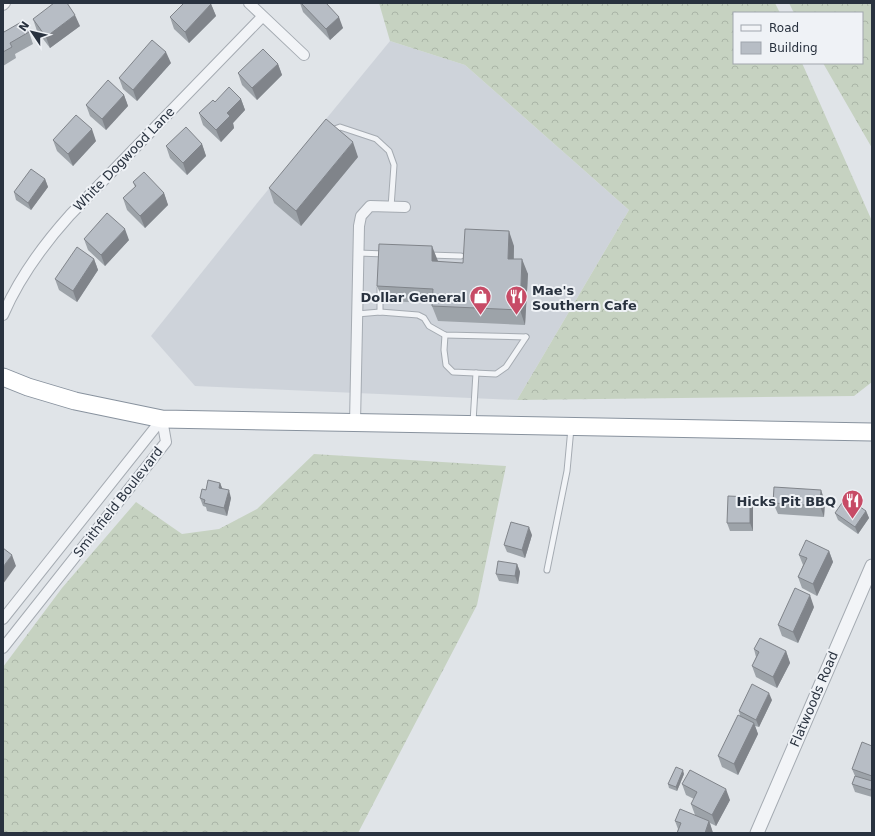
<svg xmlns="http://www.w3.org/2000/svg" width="875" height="836" font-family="'DejaVu Sans',sans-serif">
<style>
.built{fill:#ced3da}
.forest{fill:url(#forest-crowns)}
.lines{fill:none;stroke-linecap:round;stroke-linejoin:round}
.service-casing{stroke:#a5abb2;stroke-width:7}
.minor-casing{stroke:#a5abb2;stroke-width:12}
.tertiary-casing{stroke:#a5abb2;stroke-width:15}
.trunk-casing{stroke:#88929e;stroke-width:19}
.service{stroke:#f2f4f7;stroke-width:5}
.minor{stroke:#f2f4f7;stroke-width:10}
.tertiary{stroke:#f2f4f7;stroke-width:13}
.trunk{stroke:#fff;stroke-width:17}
.wall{fill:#9da3a9}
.shaded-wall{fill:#80848a}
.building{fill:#b7bdc5;stroke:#80848a}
.labels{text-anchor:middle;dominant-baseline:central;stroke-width:4;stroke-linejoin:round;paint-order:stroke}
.street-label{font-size:13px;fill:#29323f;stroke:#eff2f6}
.poi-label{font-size:13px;font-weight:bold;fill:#29323f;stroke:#eff2f6;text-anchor:end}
</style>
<defs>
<pattern id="forest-crowns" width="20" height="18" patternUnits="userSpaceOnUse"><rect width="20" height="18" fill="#c6d2c1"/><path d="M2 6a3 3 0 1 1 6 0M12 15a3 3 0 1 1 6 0" fill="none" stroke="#aab5a7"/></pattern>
</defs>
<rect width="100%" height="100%" fill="#e0e4e8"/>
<!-- built -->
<path class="built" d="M390 41 465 65 629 210 517 400 195 386 151 336 258 202Z"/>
<!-- forest -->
<g class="forest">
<path d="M379 3H775L780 13H734V63H802L872 221V382L854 396 517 400 629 210 465 65 390 41Z"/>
<path d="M789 3H872V148L823 63H862V13H794Z"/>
<path d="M314 454 506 466 477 605 358 833H3V667L62 588 136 502 182 534 219 529 257 509Z"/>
</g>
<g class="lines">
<defs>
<g id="service">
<path d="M332 130 340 127 376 139 389 151 394 165 391 207"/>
<path d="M358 253 385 254"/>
<path d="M429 255 461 256"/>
<path d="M380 288V312"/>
<path d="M357 314 380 312 418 315 424 318 429 326 445 335 526 337"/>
<path d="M445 335 444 350 446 365 453 372 496 374 506 367 526 337"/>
<path d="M473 422 476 373"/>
<path d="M547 570 567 471 571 428"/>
</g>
<g id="minor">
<path d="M249 3 304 55"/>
<path d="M3 5 5 3"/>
<path d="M3 315C19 278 43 245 70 215L262 17"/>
<path d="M355 423 359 226 361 216 370 206 405 207"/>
<path d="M3 619 162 419"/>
<path d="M3 648 166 442 162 419"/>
</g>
<path id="tertiary" d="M757 833 872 566"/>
<path id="trunk" d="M3 377 28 387 75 401 162 419 872 432"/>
</defs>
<!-- service casing -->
<use href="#service" class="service-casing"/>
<!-- minor casing -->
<use href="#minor" class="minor-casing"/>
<!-- tertiary casing -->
<use href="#tertiary" class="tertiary-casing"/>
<!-- trunk casing -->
<use href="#trunk" class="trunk-casing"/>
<!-- service -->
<use href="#service" class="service"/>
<!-- minor -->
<use href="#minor" class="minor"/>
<!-- tertiary -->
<use href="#tertiary" class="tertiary"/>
<!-- trunk -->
<use href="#trunk" class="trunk"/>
</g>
<!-- wall -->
<g class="wall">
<path d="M300 3H326L343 28 330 40 303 12Z"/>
<path d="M211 4 216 16 189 43 174 29 170 17Z"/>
<path d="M33 19 80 26 50 48 37 31Z"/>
<path d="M3 30 4 32H29L33 44 15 54 16 58 3 66Z"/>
<path d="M171 63 137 101 123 89 119 78Z"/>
<path d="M278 64 282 75 257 100 242 85 238 73Z"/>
<path d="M124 95 128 106 106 130 90 116 86 105Z"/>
<path d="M241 99 245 110 233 123 234 128 221 142 203 125 199 113 215 102Z"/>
<path d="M53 140 96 141 73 166 57 151Z"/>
<path d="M202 144 206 156 187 175 170 158 166 146Z"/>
<path d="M358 157 301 226 274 203 269 188Z"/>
<path d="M45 179 48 187 31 210 16 200 14 192Z"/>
<path d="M133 182 164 193 168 205 145 228 127 210 123 198 135 187Z"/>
<path d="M84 239 129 240 105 266 88 250Z"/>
<path d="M514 246V259L528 274 525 325 438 321 432 306V303L383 301 377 286 438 262 463 263Z"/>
<path d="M94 259 98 270 77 302 59 290 55 279Z"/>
<path d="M220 483 222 489 231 498 227 516 207 511 206 507 203 506 200 498 206 490Z"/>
<path d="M825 501 824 517 778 514 773 503Z"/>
<path d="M753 504V531H730L727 523Z"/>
<path d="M866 511 869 518 858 534 838 520 835 513Z"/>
<path d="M532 535 525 558 507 552 504 545Z"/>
<path d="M829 551 833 562 817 596 802 588 798 577 803 565 799 555Z"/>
<path d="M517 564 520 572 518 584 499 581 496 574Z"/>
<path d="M814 607 798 643 782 636 778 625Z"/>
<path d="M754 649 786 651 790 663 777 688 756 677 752 666 756 657Z"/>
<path d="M772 700 759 727 755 726 758 734 738 775 722 767 718 756 740 716 739 711Z"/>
<path d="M872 746V797L855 792 852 784 855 776 852 769Z"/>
<path d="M684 774 677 791 669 788 668 784Z"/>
<path d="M682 784 730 800 716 826 710 823 713 833H677L678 829 675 821 695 815 691 804 694 799 686 795Z"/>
</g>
<!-- shaded-wall -->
<g class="shaded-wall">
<path d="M211 4 216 16 189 43 185 32Z"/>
<path d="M75 15 80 26 50 48 46 37Z"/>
<path d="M339 17 343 28 330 40 326 29Z"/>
<path d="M166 52 171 63 137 101 133 90Z"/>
<path d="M278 64 282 75 257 100 252 88Z"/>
<path d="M124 95 128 106 106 130 102 119Z"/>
<path d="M241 99 245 110 233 123 234 128 221 142 216 130 227 113Z"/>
<path d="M92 129 96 141 73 166 68 154Z"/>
<path d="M353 142 358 157 301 226 296 211Z"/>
<path d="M202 144 206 156 187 175 183 163Z"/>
<path d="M45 179 48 187 31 210 28 203Z"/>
<path d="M164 193 168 205 145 228 140 216Z"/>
<path d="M125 229 129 240 105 266 101 255Z"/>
<path d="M509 231 514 246 513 274 508 259Z"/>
<path d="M432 246 438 261H432Z"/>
<path d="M94 259 98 270 77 302 73 291Z"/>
<path d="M522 259 528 274 525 325 520 310Z"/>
<path d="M220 483 223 490 219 488Z"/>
<path d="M229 490 231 498 227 516 224 508Z"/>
<path d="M821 490 825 501 824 517 820 506Z"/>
<path d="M750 497 753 504V531L750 523Z"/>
<path d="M866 511 869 518 858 534 855 527Z"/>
<path d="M529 527 532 535 525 558 522 550Z"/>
<path d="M829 551 833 562 817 596 813 584Z"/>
<path d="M12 555 16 566 3 584V567Z"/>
<path d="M517 564 520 572 518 584 515 576Z"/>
<path d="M810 595 814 607 798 643 793 632Z"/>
<path d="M786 651 790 663 777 688 773 677Z"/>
<path d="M769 693 772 700 759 727 756 720Z"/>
<path d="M754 723 758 734 738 775 734 764Z"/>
<path d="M683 770 684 774 677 791 676 787Z"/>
<path d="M726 789 730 800 716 826 712 815Z"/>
<path d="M709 821 713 833H705Z"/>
</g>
<!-- building -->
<g class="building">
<path d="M54 3H67L75 15 46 37 33 19Z"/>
<path d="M184 3H210L211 4 185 32 170 17Z"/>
<path d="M301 3H326L339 17 326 29Z"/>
<path d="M23 21 29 32 10 43 12 47 3 52V30L4 32Z"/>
<path d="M152 40 166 52 133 90 119 78Z"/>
<path d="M263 49 278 64 252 88 238 73Z"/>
<path d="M108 80 124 95 102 119 86 105Z"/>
<path d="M229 87 241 99 227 113 230 116 216 130 199 113 213 100 215 102Z"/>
<path d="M76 115 92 129 68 154 53 140Z"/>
<path d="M326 119 353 142 296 211 269 188Z"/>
<path d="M186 127 202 144 183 163 166 146Z"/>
<path d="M31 169 45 179 28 203 14 192Z"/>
<path d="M144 172 164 193 140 216 123 198 136 186 133 182Z"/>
<path d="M107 213 125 229 101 255 84 239Z"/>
<path d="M465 229 509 231 508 259H522L520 310 432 306 433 289 377 286 379 244 432 246V261L463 263Z"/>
<path d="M77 247 94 259 73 291 55 279Z"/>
<path d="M208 480 220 483 219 488 229 490 224 508 204 503 205 500 200 498 202 489 206 490Z"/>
<path d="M774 487 821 490 820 506 773 503Z"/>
<path d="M728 496 750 497V523H727Z"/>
<path d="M846 497 866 511 855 527 835 513Z"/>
<path d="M511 522 529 527 522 550 504 545Z"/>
<path d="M806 540 829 551 813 584 798 577 807 558 799 555Z"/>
<path d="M3 548 12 555 3 567Z"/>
<path d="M498 561 517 564 515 576 496 574Z"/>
<path d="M795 588 810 595 793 632 778 625Z"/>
<path d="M760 638 786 651 773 677 752 666 759 652 754 649Z"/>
<path d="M752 684 769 693 756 720 739 711Z"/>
<path d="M738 715 754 723 734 764 718 756Z"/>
<path d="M862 742 872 746V776L852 769Z"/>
<path d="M676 767 683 770 676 787 668 784Z"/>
<path d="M690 770 726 789 712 815 691 804 697 792 682 784Z"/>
<path d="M855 776 872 781V785L871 790 852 784Z"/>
<path d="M680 809 709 821 705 833H677L681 823 675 821Z"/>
</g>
<!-- icons -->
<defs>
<symbol id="shop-pin" viewBox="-11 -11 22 30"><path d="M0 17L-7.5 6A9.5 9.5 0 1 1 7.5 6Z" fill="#c74b66" stroke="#eff2f6"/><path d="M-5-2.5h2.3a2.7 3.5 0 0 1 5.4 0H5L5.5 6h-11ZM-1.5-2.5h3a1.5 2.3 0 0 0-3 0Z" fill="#fff"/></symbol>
<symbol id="restaurant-pin" viewBox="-11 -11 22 30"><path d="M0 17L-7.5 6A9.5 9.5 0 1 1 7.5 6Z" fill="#c74b66" stroke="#eff2f6"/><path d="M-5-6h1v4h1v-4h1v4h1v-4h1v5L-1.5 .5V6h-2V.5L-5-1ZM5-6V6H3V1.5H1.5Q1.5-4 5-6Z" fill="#fff"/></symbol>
</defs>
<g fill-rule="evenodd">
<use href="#shop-pin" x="468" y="284" width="25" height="34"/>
<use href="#restaurant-pin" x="504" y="284" width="25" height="34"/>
<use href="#restaurant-pin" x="840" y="488" width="25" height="34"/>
</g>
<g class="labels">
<!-- street labels -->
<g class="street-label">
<text transform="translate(124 159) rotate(-46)">White Dogwood Lane</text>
<text transform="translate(118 502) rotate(-52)">Smithfield Boulevard</text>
<text transform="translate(814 699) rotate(-67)">Flatwoods Road</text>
</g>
<!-- poi labels -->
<g class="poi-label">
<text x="532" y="290" text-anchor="start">Mae's<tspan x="532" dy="15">Southern Cafe</tspan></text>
<text x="466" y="297">Dollar General</text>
<text x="836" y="501">Hicks Pit BBQ</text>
</g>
</g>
<!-- border -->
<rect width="875" height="836" fill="none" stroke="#29323f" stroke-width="8"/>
<!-- legend -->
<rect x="733" y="12" width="130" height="52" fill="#eff2f6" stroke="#a0a5ad"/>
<rect x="741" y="25" width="20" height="6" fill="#f2f4f7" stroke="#a0a5ad"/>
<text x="769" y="32" font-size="12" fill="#29323f">Road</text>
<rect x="741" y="42" width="20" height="12" fill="#b7bdc5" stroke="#a0a5ad"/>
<text x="769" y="52" font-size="12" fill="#29323f">Building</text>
<!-- north arrow -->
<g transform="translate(32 32) rotate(305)" stroke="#eff2f6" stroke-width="3" paint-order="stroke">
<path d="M0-3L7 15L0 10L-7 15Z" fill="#29323f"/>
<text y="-6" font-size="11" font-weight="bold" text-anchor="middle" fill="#29323f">N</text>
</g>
</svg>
